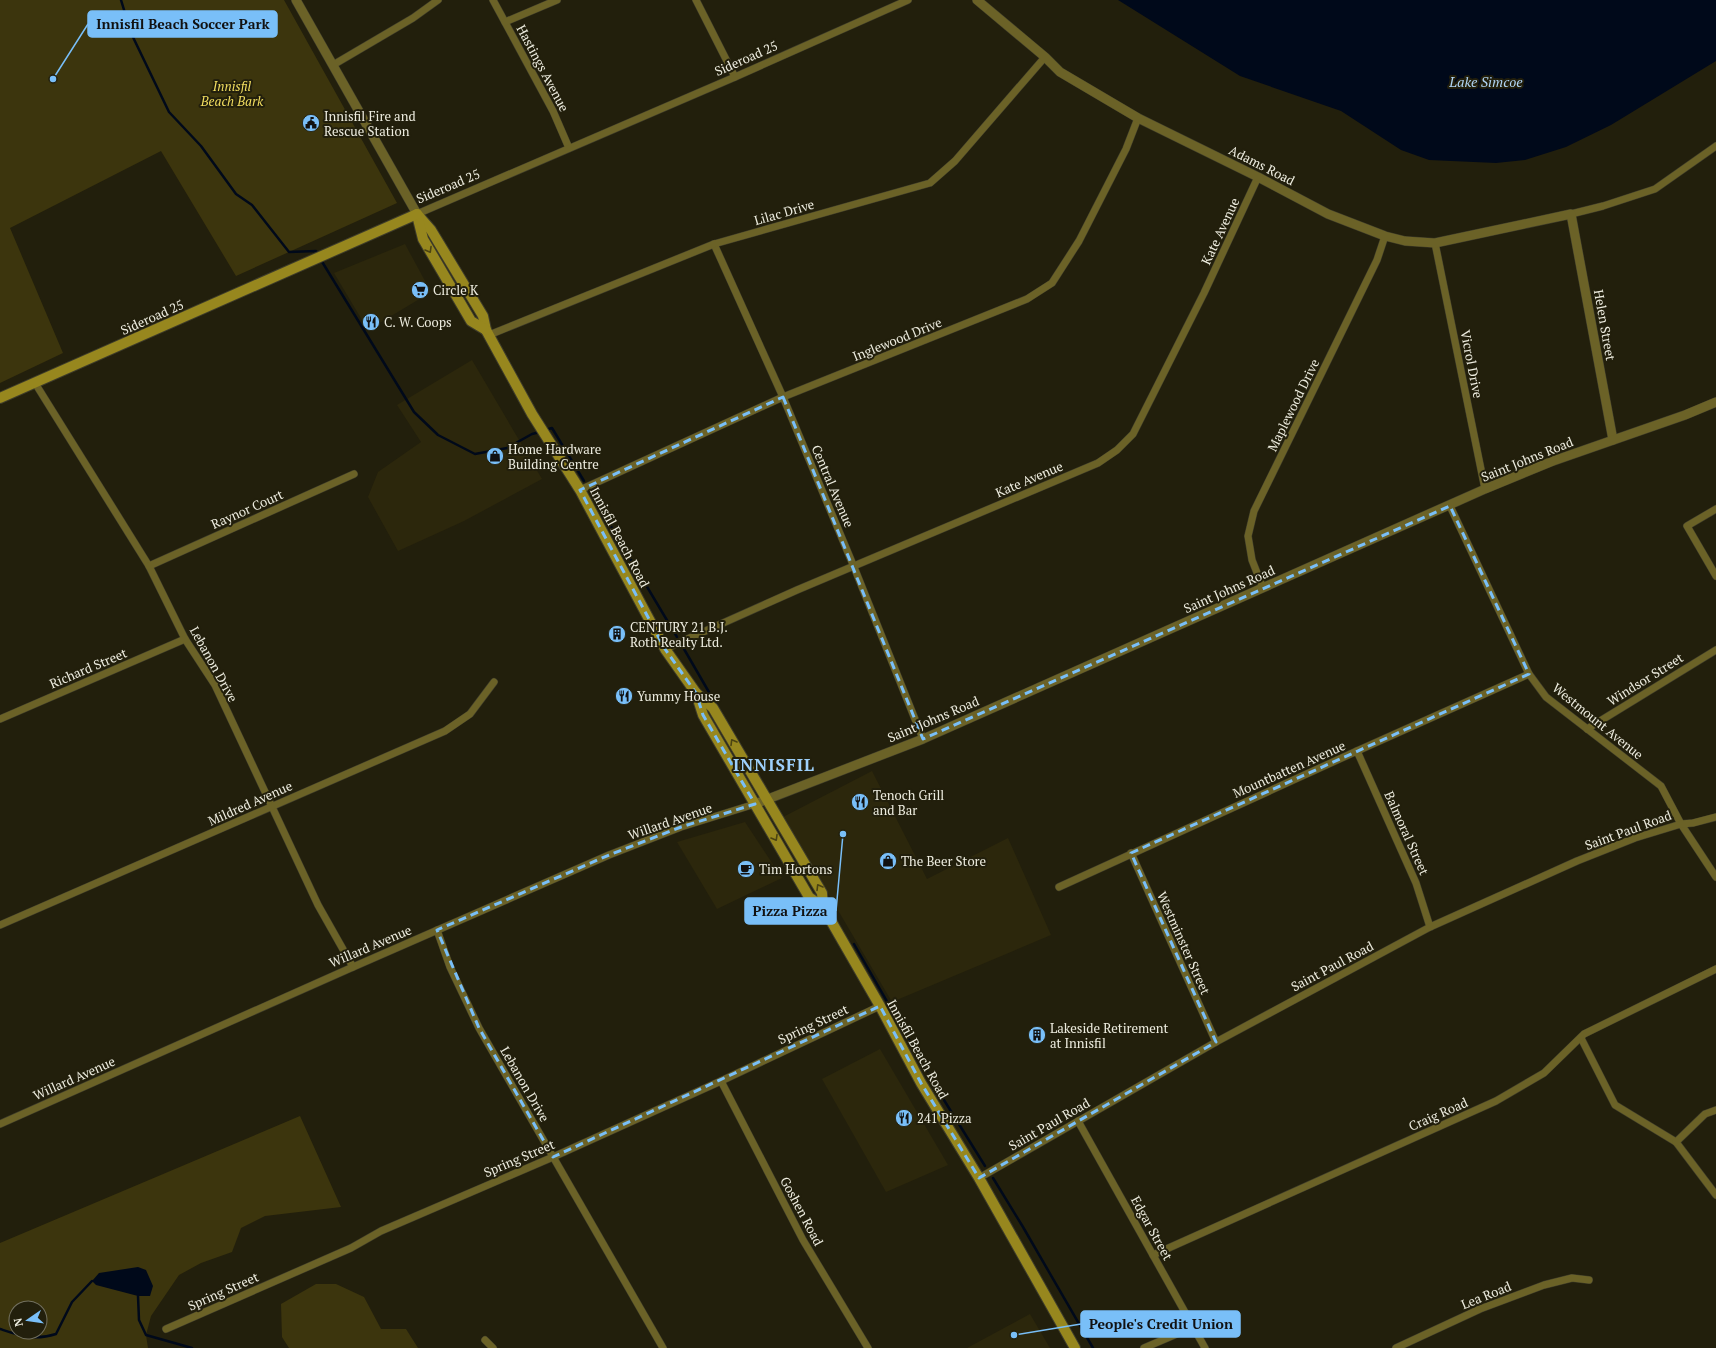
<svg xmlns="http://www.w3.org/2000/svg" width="1716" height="1348" font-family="'PT Serif',serif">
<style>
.built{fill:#2c270c}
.green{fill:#3c350d;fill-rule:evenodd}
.water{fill:#00091a}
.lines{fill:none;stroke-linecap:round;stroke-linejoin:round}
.stream{stroke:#00091a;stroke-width:2.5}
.minor-casing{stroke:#3e3c2a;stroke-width:8}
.tertiary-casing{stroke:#3e3c2a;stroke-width:10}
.secondary-casing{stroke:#3e3c2a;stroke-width:12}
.minor{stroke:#6b6227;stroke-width:7}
.tertiary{stroke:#6b6227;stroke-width:9}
.secondary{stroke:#97871e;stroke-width:10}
.oneway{stroke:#4b4312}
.marked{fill:none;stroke:#79bff8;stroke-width:3;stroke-dasharray:8 5;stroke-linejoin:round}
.labels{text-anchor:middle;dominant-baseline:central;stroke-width:4;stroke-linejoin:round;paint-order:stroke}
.street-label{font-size:13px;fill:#edecdf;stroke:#221f0c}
.park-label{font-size:13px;font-style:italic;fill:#f1dd5f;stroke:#221f0c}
.poi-label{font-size:13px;fill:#edecdf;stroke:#221f0c;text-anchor:start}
.water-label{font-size:14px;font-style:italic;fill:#b0d4f3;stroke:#221f0c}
.district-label{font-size:17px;font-weight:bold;letter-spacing:1px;fill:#9ed0fb;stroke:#221f0c}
.leader{fill:none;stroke:#79bff8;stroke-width:1.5}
.callout-dot{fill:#79bff8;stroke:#221f0c;stroke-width:1.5}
.callout{fill:#79bff8;stroke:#79bff8;stroke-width:1.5}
.callout-label{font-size:14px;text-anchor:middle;font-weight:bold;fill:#111}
</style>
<rect width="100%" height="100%" fill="#221f0c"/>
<!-- built -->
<g class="built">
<path d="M405 244 431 292 368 330 334 273Z"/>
<path d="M472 360 542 479 464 521 398 551 368 497 378 472 421 442 397 405Z"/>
<path d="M872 771 927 879 1008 838 1051 935 892 1002 783 817Z"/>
<path d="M745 822 782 878 717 909 677 842Z"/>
<path d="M880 1049 948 1165 886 1192 822 1079Z"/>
<path d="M1030 1314 1050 1348H967Z"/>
</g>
<!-- green -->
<g class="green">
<path d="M0 0H284L397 203 236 276 161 151 10 228 63 353 0 383Z"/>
<path d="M300 1116 341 1207 265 1216 241 1228 232 1252 201 1263 179 1275 151 1316 146 1335 148 1348H0V1243ZM16 1308H40V1332H16Z"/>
<path d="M316 1284H336L364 1297 381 1329H406L418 1348H289L282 1337 281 1304Z"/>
</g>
<!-- water -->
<g class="water">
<path d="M1118 0H1716V61L1611 125 1566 147 1525 160 1496 163 1429 160 1401 150 1341 111 1240 76Z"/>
<path d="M138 1267 146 1270 153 1286 150 1296H138L96 1285 92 1281 99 1273Z"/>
</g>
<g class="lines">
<!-- stream -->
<g class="stream">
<path d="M121 0 131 33 169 112 201 146 236 194 252 205 289 252 316 251 319 255"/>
<path d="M321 260 414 412 438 435 475 454 507 448 532 434 540 432"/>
<path d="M545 430 552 428 584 481"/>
<path d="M591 493 677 637"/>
<path d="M684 649 717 706"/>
<path d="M826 896 833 907"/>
<path d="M854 944 927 1071"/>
<path d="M934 1084 985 1166"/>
<path d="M993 1178 1023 1227 1093 1348"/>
<path d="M138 1296 139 1320 146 1335 192 1348"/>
<path d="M0 1329C21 1336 34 1341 56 1334L72 1302 92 1281"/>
</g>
<defs>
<g id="minor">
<path d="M493 0 553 111 569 148"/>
<path d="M696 0 735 77"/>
<path d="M505 22 557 0"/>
<path d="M333 65 413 18 438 0"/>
<path d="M417 214 735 77 908 0"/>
<path d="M1571 214 1603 206 1655 189 1716 146"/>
<path d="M1435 243 1485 489"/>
<path d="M714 244 783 397 854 567 923 739"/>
<path d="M489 335 714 244 930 183 955 161 1045 57"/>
<path d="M35 383 149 566 185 639 215 685 318 905 353 967"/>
<path d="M580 490 783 397 1027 299 1052 283 1079 241 1126 149 1138 118"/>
<path d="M1450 506 1529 674 1546 697 1661 786 1681 824 1716 877"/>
<path d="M1716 509 1687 526 1716 576"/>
<path d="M149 566 354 474"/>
<path d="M1263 588 1252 560 1248 536 1254 511 1377 260 1385 236"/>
<path d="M665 649 797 590 1098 463 1117 450 1133 434 1204 293 1258 177"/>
<path d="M0 719 185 639"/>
<path d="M1587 729 1716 650"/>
<path d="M1357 751 1416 883 1430 927"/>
<path d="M1131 853 1216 1042"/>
<path d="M1059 887 1357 751 1529 674"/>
<path d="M0 925 445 731 470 714 494 682"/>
<path d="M437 930 450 967 479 1028 663 1348"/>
<path d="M1581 1038 1615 1105 1676 1142 1716 1195"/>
<path d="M721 1081 803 1240 868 1348"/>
<path d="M1078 1121 1205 1348"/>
<path d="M0 1124 353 967 609 855 681 827 755 804"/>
<path d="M1676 1142 1705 1114 1716 1110"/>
<path d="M979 1178 1216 1042 1430 927 1577 861 1635 838 1681 824 1693 823 1716 817"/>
<path d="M1153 1255 1496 1101 1544 1073 1584 1034 1716 969"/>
<path d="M166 1329 351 1248 381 1231 553 1157 721 1081 880 1006"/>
<path d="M485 1340 493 1348"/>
<path d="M1144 1348 1193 1327"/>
<path d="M1396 1348 1480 1309 1544 1285 1572 1278 1589 1280"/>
</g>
<g id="tertiary">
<path d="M296 0 417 214"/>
<path d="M977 0 1045 57 1060 72 1138 118 1258 177 1328 214 1385 236 1405 241 1435 243 1571 214 1613 440"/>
<path d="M755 804 923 739 1485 489 1553 461 1685 415 1716 402"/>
</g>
<g id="secondary">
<path d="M417 214 431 230 483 316 486 330 532 414 580 490 665 649 696 693 713 708 822 893 823 907"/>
<path d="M417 215 423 239 471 321 486 330"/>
<path d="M0 398 417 214"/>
<path d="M696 693 703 715 809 897 823 907 880 1006 921 1083 979 1178 1075 1348"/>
</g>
</defs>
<!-- minor casing -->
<use href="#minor" class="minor-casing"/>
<!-- tertiary casing -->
<use href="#tertiary" class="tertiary-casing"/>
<!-- secondary casing -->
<use href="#secondary" class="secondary-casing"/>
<!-- minor -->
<use href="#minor" class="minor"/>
<!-- tertiary -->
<use href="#tertiary" class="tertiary"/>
<!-- secondary -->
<use href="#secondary" class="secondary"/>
</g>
<!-- one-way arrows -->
<defs><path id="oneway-chevron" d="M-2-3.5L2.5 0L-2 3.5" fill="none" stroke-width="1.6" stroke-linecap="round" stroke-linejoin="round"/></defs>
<g class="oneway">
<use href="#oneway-chevron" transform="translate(429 250) rotate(60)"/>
<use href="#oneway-chevron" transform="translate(733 742) rotate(-121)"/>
<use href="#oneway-chevron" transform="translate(775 838) rotate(60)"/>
<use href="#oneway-chevron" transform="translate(819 887) rotate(-121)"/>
</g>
<!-- marked area -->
<path class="marked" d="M783 397 923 739 1450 506 1529 674 1131 853 1216 1042 979 1178 921 1083 880 1006 553 1157 479 1028 437 930 609 855 681 827 755 804 703 715 696 693 665 649 580 490Z"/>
<!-- icons -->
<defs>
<symbol id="civic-disc" viewBox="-11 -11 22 22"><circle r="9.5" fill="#79bff8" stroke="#221f0c"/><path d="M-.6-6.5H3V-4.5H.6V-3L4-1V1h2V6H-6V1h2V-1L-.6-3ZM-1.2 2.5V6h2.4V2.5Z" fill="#111"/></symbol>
<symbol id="supermarket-disc" viewBox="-11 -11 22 22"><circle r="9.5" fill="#79bff8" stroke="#221f0c"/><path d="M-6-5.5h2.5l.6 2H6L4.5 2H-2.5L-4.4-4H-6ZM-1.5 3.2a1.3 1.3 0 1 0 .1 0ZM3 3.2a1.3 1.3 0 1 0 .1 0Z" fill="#111"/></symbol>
<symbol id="restaurant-disc" viewBox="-11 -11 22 22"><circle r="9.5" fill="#79bff8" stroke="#221f0c"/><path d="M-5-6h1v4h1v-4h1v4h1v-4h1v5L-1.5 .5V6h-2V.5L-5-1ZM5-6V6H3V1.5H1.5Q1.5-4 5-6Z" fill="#111"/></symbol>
<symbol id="shop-disc" viewBox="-11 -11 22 22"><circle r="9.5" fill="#79bff8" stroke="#221f0c"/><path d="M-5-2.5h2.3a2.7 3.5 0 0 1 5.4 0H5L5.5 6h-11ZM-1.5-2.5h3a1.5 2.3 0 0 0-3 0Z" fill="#111"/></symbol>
<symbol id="building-disc" viewBox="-11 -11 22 22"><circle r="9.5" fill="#79bff8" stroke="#221f0c"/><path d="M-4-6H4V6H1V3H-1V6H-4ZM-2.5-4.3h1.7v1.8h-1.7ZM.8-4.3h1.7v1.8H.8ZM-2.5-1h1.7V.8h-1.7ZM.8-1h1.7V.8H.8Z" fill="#111"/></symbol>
<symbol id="cafe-disc" viewBox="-11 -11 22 22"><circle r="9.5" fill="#79bff8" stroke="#221f0c"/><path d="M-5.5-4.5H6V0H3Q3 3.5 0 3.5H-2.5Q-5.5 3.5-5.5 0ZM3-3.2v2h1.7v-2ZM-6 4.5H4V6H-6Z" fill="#111"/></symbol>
</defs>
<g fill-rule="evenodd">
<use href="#civic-disc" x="301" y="113" width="20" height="20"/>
<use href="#supermarket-disc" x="410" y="280" width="20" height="20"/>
<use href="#restaurant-disc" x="361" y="312" width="20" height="20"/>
<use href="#shop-disc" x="485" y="446" width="20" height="20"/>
<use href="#building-disc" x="607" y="624" width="20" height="20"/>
<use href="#restaurant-disc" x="614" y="686" width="20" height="20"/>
<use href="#restaurant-disc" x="850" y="792" width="20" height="20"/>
<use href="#shop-disc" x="878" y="851" width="20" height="20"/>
<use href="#cafe-disc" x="736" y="859" width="20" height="20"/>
<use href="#building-disc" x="1027" y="1025" width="20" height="20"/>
<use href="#restaurant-disc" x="894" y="1108" width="20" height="20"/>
</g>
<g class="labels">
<!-- street labels -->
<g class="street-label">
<text transform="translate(746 58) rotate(-24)">Sideroad 25</text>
<text transform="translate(543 68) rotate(62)">Hastings Avenue</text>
<text transform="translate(1262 165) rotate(27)">Adams Road</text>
<text transform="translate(448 186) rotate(-23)">Sideroad 25</text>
<text transform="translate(784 212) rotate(-16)">Lilac Drive</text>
<text transform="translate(1220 231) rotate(-65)">Kate Avenue</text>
<text transform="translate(152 317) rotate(-24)">Sideroad 25</text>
<text transform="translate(1605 325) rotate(80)">Helen Street</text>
<text transform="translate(897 339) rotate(-22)">Inglewood Drive</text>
<text transform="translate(1472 364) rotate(79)">Vicrol Drive</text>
<text transform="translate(1293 405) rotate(-64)">Maplewood Drive</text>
<text transform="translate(1527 459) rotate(-22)">Saint Johns Road</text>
<text transform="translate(1029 479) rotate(-23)">Kate Avenue</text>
<text transform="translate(833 486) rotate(67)">Central Avenue</text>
<text transform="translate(247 509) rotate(-24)">Raynor Court</text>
<text transform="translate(620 537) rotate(62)">Innisfil Beach Road</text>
<text transform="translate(1229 589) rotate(-24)">Saint Johns Road</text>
<text transform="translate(214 664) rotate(61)">Lebanon Drive</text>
<text transform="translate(88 668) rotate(-23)">Richard Street</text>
<text transform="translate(1645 679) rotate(-32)">Windsor Street</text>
<text transform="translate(933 719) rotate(-23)">Saint Johns Road</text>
<text transform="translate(1598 721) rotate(39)">Westmount Avenue</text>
<text transform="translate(1289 769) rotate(-24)">Mountbatten Avenue</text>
<text transform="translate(250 803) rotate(-24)">Mildred Avenue</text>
<text transform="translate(670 821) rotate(-19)">Willard Avenue</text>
<text transform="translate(1628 830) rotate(-20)">Saint Paul Road</text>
<text transform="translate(1407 833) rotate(66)">Balmoral Street</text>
<text transform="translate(1184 943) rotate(66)">Westminster Street</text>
<text transform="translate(370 946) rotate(-23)">Willard Avenue</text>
<text transform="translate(1332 966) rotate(-28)">Saint Paul Road</text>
<text transform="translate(813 1024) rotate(-25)">Spring Street</text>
<text transform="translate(918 1049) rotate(61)">Innisfil Beach Road</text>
<text transform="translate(74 1078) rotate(-24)">Willard Avenue</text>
<text transform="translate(525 1084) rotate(60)">Lebanon Drive</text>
<text transform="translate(1438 1114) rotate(-24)">Craig Road</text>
<text transform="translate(1049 1124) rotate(-30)">Saint Paul Road</text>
<text transform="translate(519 1158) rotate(-23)">Spring Street</text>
<text transform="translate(802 1211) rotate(62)">Goshen Road</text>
<text transform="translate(1152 1228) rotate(61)">Edgar Street</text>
<text transform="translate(223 1291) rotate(-24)">Spring Street</text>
<text transform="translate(1486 1295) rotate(-22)">Lea Road</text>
</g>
<!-- park labels -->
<g class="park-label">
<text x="232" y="86">Innisfil<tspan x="232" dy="15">Beach Bark</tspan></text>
</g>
<!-- poi labels -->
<g class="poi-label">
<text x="324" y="116">Innisfil Fire and<tspan x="324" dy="15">Rescue Station</tspan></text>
<text x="433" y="290">Circle K</text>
<text x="384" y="322">C. W. Coops</text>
<text x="508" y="449">Home Hardware<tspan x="508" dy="15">Building Centre</tspan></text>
<text x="630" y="627">CENTURY 21 B.J.<tspan x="630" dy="15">Roth Realty Ltd.</tspan></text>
<text x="637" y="696">Yummy House</text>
<text x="873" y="795">Tenoch Grill<tspan x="873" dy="15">and Bar</tspan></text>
<text x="901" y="861">The Beer Store</text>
<text x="759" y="869">Tim Hortons</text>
<text x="1050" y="1028">Lakeside Retirement<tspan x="1050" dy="15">at Innisfil</tspan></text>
<text x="917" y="1118">241 Pizza</text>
</g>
<!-- water labels -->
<g class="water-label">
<text x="1486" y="81">Lake Simcoe</text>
</g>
<!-- district labels -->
<g class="district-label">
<text x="774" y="764">INNISFIL</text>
</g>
</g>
<!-- callouts -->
<path class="leader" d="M53 79L88 24M843 834L836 911M1014 1335L1081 1324"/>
<g class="callout-dot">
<circle cx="53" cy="79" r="4"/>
<circle cx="843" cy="834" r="4"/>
<circle cx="1014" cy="1335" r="4"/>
</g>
<g class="callout">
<rect x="88" y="11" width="189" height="26" rx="4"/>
<rect x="745" y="898" width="91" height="26" rx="4"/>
<rect x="1081" y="1311" width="159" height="26" rx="4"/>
</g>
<g class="callout-label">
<text x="183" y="29">Innisfil Beach Soccer Park</text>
<text x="790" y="916">Pizza Pizza</text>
<text x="1161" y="1329">People's Credit Union</text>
</g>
<!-- north arrow -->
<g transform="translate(28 1320) rotate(257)"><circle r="19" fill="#221f0c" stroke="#737160"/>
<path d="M0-3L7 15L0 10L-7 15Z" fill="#79bff8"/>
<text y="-6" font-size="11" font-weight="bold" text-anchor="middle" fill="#edecdf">N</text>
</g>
</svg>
